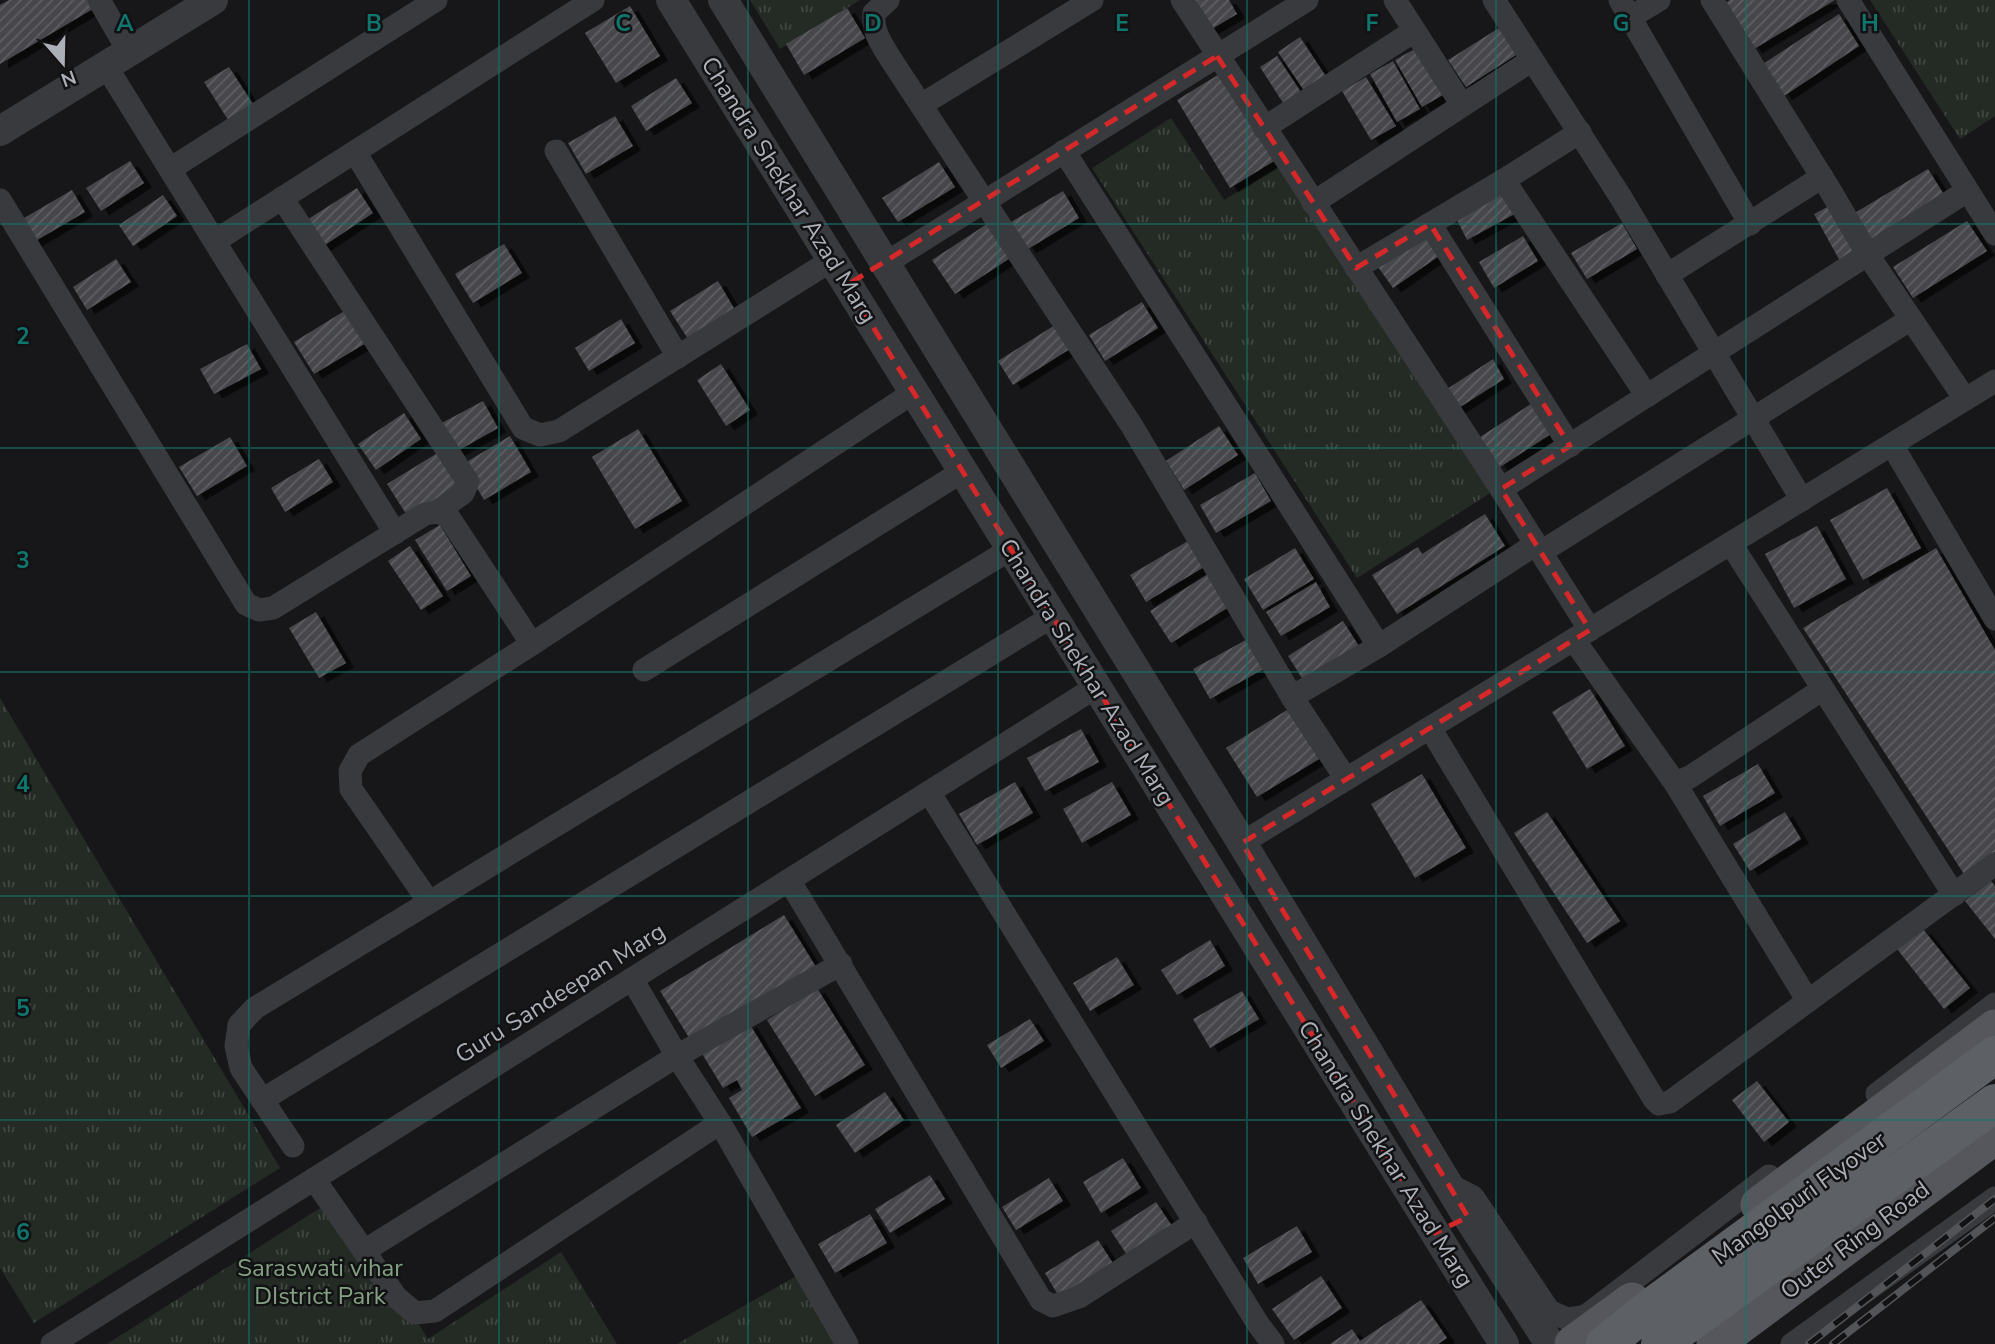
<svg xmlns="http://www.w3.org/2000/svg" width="1995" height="1344" font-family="'Nunito Sans',sans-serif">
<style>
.park{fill:url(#park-tufts)}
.building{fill:url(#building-hatch);filter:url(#shadow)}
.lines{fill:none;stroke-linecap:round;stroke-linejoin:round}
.minor{stroke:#383a3d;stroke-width:23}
.tertiary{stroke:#383a3d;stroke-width:30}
.primary{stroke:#55575c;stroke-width:37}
.trunk{stroke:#5d6065;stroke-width:38}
.rail-casing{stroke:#525458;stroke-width:8}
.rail{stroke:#121214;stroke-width:5;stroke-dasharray:16;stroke-linecap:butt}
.marked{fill:none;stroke:#d62828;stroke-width:5;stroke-dasharray:14 9;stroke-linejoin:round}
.grid{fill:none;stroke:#0f766e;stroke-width:2;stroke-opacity:0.55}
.labels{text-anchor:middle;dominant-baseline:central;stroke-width:5;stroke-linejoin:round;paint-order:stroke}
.street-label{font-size:24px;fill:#abafb7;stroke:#121214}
.park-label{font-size:24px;fill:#84a183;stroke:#121214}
.grid-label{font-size:23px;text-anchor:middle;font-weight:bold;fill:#0f766e;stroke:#121214;stroke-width:5;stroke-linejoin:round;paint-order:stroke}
</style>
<defs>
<pattern id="park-tufts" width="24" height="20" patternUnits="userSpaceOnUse" patternTransform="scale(1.75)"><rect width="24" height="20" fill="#242b24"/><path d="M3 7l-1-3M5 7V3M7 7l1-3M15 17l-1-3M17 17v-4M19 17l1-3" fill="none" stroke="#414742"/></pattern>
<pattern id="building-hatch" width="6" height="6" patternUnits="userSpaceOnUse" patternTransform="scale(1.75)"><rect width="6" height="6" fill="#46474b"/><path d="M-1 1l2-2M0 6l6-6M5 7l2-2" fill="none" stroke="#5e5f63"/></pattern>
<filter id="shadow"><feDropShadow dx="8" dy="4.5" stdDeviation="0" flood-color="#0009"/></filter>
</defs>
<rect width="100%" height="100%" fill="#171719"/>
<!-- park -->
<g class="park">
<path d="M750 0H860L780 49Z"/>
<path d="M1870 0H1995V116L1960 139Z"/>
<path d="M1171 118 1224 200 1279 166 1490 493 1357 578 1092 168Z"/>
<path d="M0 698 280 1168 34 1323 0 1268Z"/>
<path d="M339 1196 428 1339 561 1252 617 1344H107Z"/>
<path d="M798 1275 842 1344H677Z"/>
</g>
<!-- building -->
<g class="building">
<path d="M9 0H92L96 7 0 64V5Z"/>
<path d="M1192 0H1229L1237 14 1210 30Z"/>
<path d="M1730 0H1835L1754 49 1725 3Z"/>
<path d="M630 6 660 56 616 83 585 33Z"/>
<path d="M847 8 865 38 804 75 786 44Z"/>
<path d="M1839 14 1859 46 1784 96 1763 64Z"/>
<path d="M1499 28 1516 55 1466 87 1448 60Z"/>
<path d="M1300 37 1329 81 1307 95 1278 52Z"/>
<path d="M1420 46 1448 92 1422 107 1395 60Z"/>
<path d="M1277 56 1303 95 1285 106 1260 67Z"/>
<path d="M1393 61 1420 109 1397 122 1370 74Z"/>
<path d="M229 67 255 107 230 123 204 82Z"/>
<path d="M1221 73 1274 161 1230 188 1177 100Z"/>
<path d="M1366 77 1396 126 1371 140 1342 91Z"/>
<path d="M676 78 692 103 646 131 631 106Z"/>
<path d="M615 116 633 146 586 174 568 143Z"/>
<path d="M130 161 144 183 101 211 86 188Z"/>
<path d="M939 162 955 187 898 222 882 198Z"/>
<path d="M1928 169 1948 201 1872 246 1853 214Z"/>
<path d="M357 188 373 213 319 249 302 223Z"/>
<path d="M72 190 85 212 32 243 19 221Z"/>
<path d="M1506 190 1518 212 1467 240 1456 218Z"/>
<path d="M1063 191 1079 218 1028 249 1011 222Z"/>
<path d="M163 195 177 216 133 246 119 225Z"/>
<path d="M1835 203 1862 252 1841 263 1814 214Z"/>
<path d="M993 220 1015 255 955 294 932 260Z"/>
<path d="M1967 221 1987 251 1913 298 1893 267Z"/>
<path d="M1622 223 1637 249 1587 279 1571 253Z"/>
<path d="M1424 234 1439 256 1393 288 1378 267Z"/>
<path d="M1523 236 1538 261 1494 288 1479 262Z"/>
<path d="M504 244 522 273 473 303 455 274Z"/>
<path d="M116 259 131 282 87 310 73 287Z"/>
<path d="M718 281 735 310 688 339 670 311Z"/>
<path d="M1142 302 1158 328 1105 361 1089 335Z"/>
<path d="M346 310 366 343 314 374 294 342Z"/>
<path d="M621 319 635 343 589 371 575 348Z"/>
<path d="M1058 323 1073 347 1013 385 998 361Z"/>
<path d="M247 344 261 369 214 394 200 369Z"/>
<path d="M1493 359 1504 379 1457 409 1444 391Z"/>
<path d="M721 364 750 410 726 426 697 380Z"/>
<path d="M483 401 498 428 454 453 438 425Z"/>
<path d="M1534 402 1554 432 1500 467 1480 437Z"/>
<path d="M404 413 421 439 376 470 358 444Z"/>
<path d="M1219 426 1238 455 1184 490 1166 461Z"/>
<path d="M638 429 682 501 635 529 592 457Z"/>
<path d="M510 436 531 472 484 500 463 464Z"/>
<path d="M230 437 247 466 197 496 179 467Z"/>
<path d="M439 452 460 484 408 517 387 484Z"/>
<path d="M319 459 333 482 285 512 271 488Z"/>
<path d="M1255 473 1271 501 1216 533 1200 505Z"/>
<path d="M1887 488 1921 548 1863 580 1830 520Z"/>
<path d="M1485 514 1505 546 1397 614 1372 575 1418 547 1422 554Z"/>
<path d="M440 525 471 576 447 591 415 540Z"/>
<path d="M1817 526 1846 579 1794 608 1765 554Z"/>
<path d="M1193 538 1209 564 1146 602 1130 575Z"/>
<path d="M410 546 443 596 421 610 388 561Z"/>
<path d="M1295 548 1314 579 1263 610 1244 579Z"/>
<path d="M1936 548 1995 650V852L1964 874 1803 628Z"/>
<path d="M1211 572 1232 605 1171 643 1150 611Z"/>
<path d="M1316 582 1330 607 1281 636 1266 612Z"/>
<path d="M316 612 346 663 319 678 289 628Z"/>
<path d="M1343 621 1362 651 1307 686 1288 656Z"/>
<path d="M1253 636 1269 666 1210 699 1193 669Z"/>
<path d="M1590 689 1625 746 1587 769 1552 712Z"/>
<path d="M1287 710 1319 759 1257 797 1226 748Z"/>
<path d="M1081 729 1099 762 1045 791 1027 758Z"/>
<path d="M1758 764 1775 793 1720 826 1703 796Z"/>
<path d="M1422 774 1466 848 1415 878 1371 804Z"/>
<path d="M1015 782 1033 813 977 845 959 814Z"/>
<path d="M1112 782 1131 815 1082 843 1063 809Z"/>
<path d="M1547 812 1620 921 1587 943 1514 833Z"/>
<path d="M1785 812 1801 839 1750 871 1733 844Z"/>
<path d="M1991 881 1995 886V939L1965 901Z"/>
<path d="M784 915 816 967 693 1044 660 991Z"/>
<path d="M1923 929 1970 988 1944 1009 1897 949Z"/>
<path d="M1210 940 1225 966 1177 995 1161 970Z"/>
<path d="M1117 957 1134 985 1090 1011 1073 983Z"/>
<path d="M817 988 865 1065 815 1096 767 1020Z"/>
<path d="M1242 991 1259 1019 1210 1048 1193 1019Z"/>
<path d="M1030 1019 1044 1041 1001 1068 987 1045Z"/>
<path d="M749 1023 801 1108 752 1137 729 1098 742 1090 737 1080 723 1088 701 1052Z"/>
<path d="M1757 1081 1789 1122 1764 1142 1732 1100Z"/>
<path d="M885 1092 904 1120 855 1153 836 1125Z"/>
<path d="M1123 1158 1141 1188 1101 1213 1083 1182Z"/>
<path d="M930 1175 945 1199 890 1233 875 1209Z"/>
<path d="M1049 1178 1063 1201 1016 1230 1002 1207Z"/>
<path d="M1156 1202 1174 1229 1129 1258 1111 1231Z"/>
<path d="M870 1214 887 1243 835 1273 818 1244Z"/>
<path d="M1297 1226 1312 1252 1258 1284 1243 1258Z"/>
<path d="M1098 1240 1116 1268 1062 1302 1045 1273Z"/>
<path d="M1321 1276 1342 1308 1294 1340 1272 1309Z"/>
<path d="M1421 1300 1447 1338 1438 1344H1330L1352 1329 1360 1341Z"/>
</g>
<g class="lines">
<!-- minor -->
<g class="minor">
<path d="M99 0 129 52"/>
<path d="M888 0 874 13C872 31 881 43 890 58L1132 426 1292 697 1379 646"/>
<path d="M1182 0 1501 489 1590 630"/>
<path d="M1395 0 1462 105"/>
<path d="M1494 0 1620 196 1802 500"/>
<path d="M1620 0 1750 224"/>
<path d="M1712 0 1830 190 1868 255 1965 399"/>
<path d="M1848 0 1995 234"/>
<path d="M1631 17 1659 0"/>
<path d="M106 66 395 533"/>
<path d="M921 105 1092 0"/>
<path d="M1264 128 1414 31"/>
<path d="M1580 132 1504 180 1647 396"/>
<path d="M556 151 678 357"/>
<path d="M1064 151 1379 646 1536 544"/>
<path d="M355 152 523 428 540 435 559 431 832 260"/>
<path d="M170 169 436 0"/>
<path d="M282 198 468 482 463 493 437 512"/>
<path d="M0 200 246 604 259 610 273 608 425 514 437 512 448 516 532 644"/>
<path d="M1313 203 1532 60"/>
<path d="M1430 224 1570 446"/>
<path d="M215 241 593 0"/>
<path d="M886 263 1307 0"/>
<path d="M1356 268 1504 180"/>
<path d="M1667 275 1822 177"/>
<path d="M1892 445 1995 619"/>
<path d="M1501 489 1967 191"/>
<path d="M1731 544 1954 895"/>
<path d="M1541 552 1911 319"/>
<path d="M1574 640 1675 783"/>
<path d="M644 670 963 471"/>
<path d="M1292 697 1346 779"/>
<path d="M1430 728 1654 1099 1659 1104 1670 1102 1995 864"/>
<path d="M929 792 1258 1324 1273 1344"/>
<path d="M1242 843 1995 381"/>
<path d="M789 880 1041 1300 1053 1306 1079 1297 1196 1222"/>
<path d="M429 902 351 789 350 771 359 755 532 644 914 392"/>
<path d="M632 979 677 1056 720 1123 847 1344"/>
<path d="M1808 1001 1675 783 1690 777 1823 689"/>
<path d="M1877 1094 1995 1004"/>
<path d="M262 1100 1053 616"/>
<path d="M293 1146 241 1068 236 1046 239 1025 255 1008 1011 549"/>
<path d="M314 1179 396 1297 415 1313 435 1311 720 1123"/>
<path d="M1448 1184 1473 1197 1549 1311 1567 1319 1586 1316 1769 1176"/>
<path d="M364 1251 677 1056 841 964"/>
<path d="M52 1344 1096 687"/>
<path d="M1792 1344 1995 1198"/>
</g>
<!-- tertiary -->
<g class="tertiary">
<path d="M671 0 1504 1344"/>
<path d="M723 0 1242 843 1464 1211 1550 1344"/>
<path d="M0 131 213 0"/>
</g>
<!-- primary -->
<g class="primary">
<path d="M1759 1205 1995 1028"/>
<path d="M1573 1344 1632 1301"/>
<path d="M1715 1344 1995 1136"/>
</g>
<!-- trunk -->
<g class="trunk">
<path d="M1605 1344 1650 1308 1995 1055"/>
<path d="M1660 1344 1995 1103"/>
</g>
<defs>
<g id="rail">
<path d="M1809 1344 1995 1199"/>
<path d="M1833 1344 1995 1218"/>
</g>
</defs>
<!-- rail casing -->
<use href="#rail" class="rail-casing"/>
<!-- rail -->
<use href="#rail" class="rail"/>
</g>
<!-- marked area -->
<path class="marked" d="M1217 56 1356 268 1430 224 1570 446 1501 489 1590 630 1242 843 1468 1217 1435 1233 847 285Z"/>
<!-- grid -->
<path class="grid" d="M249 0V1344M499 0V1344M748 0V1344M998 0V1344M1247 0V1344M1496 0V1344M1746 0V1344M0 224H1995M0 448H1995M0 672H1995M0 896H1995M0 1120H1995"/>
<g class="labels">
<!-- street labels -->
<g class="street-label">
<text transform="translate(789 190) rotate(58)">Chandra Shekhar Azad Marg</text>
<text transform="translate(1087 672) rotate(58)">Chandra Shekhar Azad Marg</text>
<text transform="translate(560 993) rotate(-32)">Guru Sandeepan Marg</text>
<text transform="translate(1386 1154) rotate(58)">Chandra Shekhar Azad Marg</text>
<text transform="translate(1799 1198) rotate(-36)">Mangolpuri Flyover</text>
<text transform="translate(1855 1240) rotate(-37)">Outer Ring Road</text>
</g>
<!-- park labels -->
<g class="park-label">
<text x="320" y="1268">Saraswati vihar<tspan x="320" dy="28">DIstrict Park</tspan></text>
</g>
</g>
<g class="grid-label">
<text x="125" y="31">A</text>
<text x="374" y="31">B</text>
<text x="623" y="31">C</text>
<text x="873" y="31">D</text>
<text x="1122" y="31">E</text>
<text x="1372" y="31">F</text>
<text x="1621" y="31">G</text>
<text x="1870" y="31">H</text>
<text x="23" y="344">2</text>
<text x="23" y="568">3</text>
<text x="23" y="792">4</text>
<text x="23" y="1016">5</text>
<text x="23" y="1240">6</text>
</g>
<!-- north arrow -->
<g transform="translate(63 63) rotate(160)" stroke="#121214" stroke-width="5" paint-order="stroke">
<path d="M0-5L12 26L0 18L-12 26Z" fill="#abafb7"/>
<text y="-10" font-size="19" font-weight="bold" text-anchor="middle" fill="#abafb7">N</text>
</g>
</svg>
